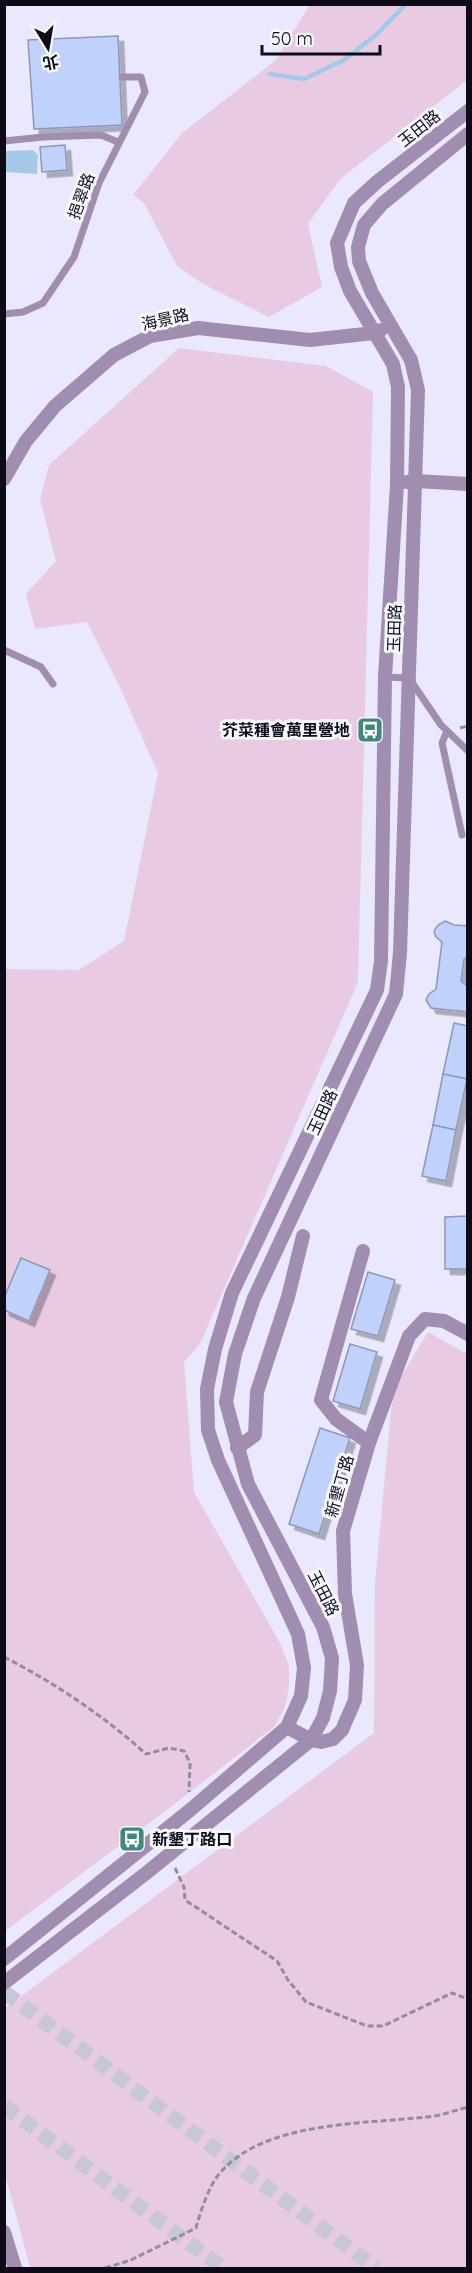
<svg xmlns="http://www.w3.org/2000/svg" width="472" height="2273" font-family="Quicksand,'Noto Sans TC',sans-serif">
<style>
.green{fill:#e8cbe3}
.water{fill:#a4c9e9}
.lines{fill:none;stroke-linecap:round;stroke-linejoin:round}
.stream{stroke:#a4c9e9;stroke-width:4.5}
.building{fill:#c0d1fb;stroke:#8c98b6;stroke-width:1.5;filter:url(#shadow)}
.primary-tunnel{stroke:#c8c7da;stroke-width:15;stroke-dasharray:15 8;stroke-linecap:butt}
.path{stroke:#8f8d9e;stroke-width:3;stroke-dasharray:6 3;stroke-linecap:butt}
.lane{stroke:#a18daf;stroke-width:7}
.street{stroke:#a18daf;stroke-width:14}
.labels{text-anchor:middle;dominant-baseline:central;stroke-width:6;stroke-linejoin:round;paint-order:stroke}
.street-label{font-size:16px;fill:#0d0b16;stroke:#f7f7fe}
.poi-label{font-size:16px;font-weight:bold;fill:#0d0b16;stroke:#f7f7fe;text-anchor:end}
</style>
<defs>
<filter id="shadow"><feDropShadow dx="5.5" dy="5.5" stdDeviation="0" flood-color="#0004"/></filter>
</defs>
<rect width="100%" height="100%" fill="#e9e8fd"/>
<!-- green -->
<g class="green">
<path d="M312 4 467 5V80L340 179 308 224 322 287 269 317 205 285 177 266 144 203 133 195 182 133 275 61 309 6Z"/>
<path d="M179 348 326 366 373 392 358 982 200 1344 184 1362 194 1492 280 1643 289 1666V1687L285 1707 274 1727 168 1809 5 1931V969L79 970 124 941 158 773 117 681 87 622 35 629 26 594 56 561 40 499 49 465Z"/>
<path d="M428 1332 467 1354V2268H30L5 2174 4 2009 374 1733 375 1582 393 1390Z"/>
</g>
<!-- water -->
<path class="water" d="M33 150 38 155 37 174 6 172V151Z"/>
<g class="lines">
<!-- stream -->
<path class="stream" d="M270 74 304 79 344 60 376 35 406 4"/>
</g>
<!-- building -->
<g class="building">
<path d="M118 36 122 125 34 129 28 40Z"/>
<path d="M65 145 67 170 42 172 40 147Z"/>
<path d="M445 921 454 925 468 926V957L464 959 461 981 467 986 468 1012 431 1008 426 1000 429 994 436 989 442 942 436 937 434 931 438 925Z"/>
<path d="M454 1023 468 1026 467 1079 443 1074Z"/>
<path d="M443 1074 467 1079 456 1130 433 1125Z"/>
<path d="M433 1125 456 1130 446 1181 422 1176Z"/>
<path d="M468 1216V1269H445V1217Z"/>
<path d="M21 1258 50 1270 29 1321 4 1310V1298Z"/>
<path d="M368 1272 395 1280 378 1336 351 1329Z"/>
<path d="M350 1344 377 1352 360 1409 333 1401Z"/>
<path d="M320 1428 350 1438 319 1534 289 1524Z"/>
</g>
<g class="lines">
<!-- primary-tunnel -->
<g class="primary-tunnel">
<path d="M4 1992 376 2268"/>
<path d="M4 2106 223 2268"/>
</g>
<!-- path -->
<g class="path">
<path d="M460 728 468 726"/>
<path d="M4 1657C55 1683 104 1716 146 1754L169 1748 184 1751 190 1763 189 1792"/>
<path d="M175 1868 184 1887 185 1900 277 1961 288 1980 306 2002 367 2026H383L452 1993 468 1999"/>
<path d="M105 2268 131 2260 196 2228C200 2213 209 2185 220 2173 264 2121 364 2124 427 2117 441 2116 455 2110 468 2107"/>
</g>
<!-- lane -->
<g class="lane">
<path d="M4 141 43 137 101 135 118 142"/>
<path d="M4 314 23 312 43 303 74 257 99 183 145 92 141 77H122"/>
<path d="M4 650 41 667 53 684"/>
<path d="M385 677 409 678 441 725 468 751"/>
<path d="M447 731 442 743 462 835"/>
</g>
<!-- street -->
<g class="street">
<path d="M4 479 26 441 55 406 114 355 150 336 198 328 310 340 374 333 381 330"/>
<path d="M407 482 416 481 468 484"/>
<path d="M363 1251 321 1400 336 1419 369 1443"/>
<path d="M237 1448 255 1435 257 1392 288 1297 303 1236"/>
<path d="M287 1727 311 1740 321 1742 333 1739 342 1730 355 1700 357 1665 345 1594 343 1531 369 1443 409 1336 425 1319 444 1321 468 1334"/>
<path d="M4 1959 189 1811 287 1727 301 1696 304 1668 298 1634 218 1460 208 1430 207 1389 215 1349 232 1293 377 990 381 961 385 677 397 485 398 387 393 364 350 291 341 267 337 243 354 203 378 181 468 111"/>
<path d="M4 1983 145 1874 311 1740 323 1718 330 1691 332 1658 323 1627 248 1484 226 1402 235 1354 254 1298 396 994 400 953 418 390 411 360 372 293 359 261 358 247 364 225 382 204 468 134"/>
<path d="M4 2232 15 2268"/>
</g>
</g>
<!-- icons -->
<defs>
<symbol id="bus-square" viewBox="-11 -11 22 22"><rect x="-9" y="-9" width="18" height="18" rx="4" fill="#43867a" stroke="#f7f7fe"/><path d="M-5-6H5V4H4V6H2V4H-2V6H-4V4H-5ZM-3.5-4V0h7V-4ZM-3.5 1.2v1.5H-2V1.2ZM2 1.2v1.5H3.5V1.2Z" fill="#fff"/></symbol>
</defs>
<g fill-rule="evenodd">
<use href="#bus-square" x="355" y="715" width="30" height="30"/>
<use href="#bus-square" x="117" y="1824" width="30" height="30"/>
</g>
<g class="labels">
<!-- street labels -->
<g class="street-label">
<text transform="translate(419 128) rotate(-38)">玉田路</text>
<text transform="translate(81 196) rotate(-70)">挹翠路</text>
<text transform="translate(165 319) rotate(-13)">海景路</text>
<text transform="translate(394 628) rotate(-88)">玉田路</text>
<text transform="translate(322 1112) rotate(-65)">玉田路</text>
<text transform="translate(339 1486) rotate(-74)">新墾丁路</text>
<text transform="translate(324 1593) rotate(63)">玉田路</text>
</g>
<!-- poi labels -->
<g class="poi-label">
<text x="350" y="730">芥菜種會萬里營地</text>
<text x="152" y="1839" text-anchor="start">新墾丁路口</text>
</g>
</g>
<!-- border -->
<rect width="472" height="2273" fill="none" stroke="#0d0b16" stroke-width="12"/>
<!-- north arrow -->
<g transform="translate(48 48) rotate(169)" stroke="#f7f7fe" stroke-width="4.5" paint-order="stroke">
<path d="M0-4.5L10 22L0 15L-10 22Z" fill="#0d0b16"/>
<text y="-9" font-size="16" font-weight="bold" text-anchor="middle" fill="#0d0b16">北</text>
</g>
<!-- scale -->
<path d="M262 45v9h118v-9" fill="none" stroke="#0d0b16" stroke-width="3"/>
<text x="271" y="45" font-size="18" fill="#0d0b16" stroke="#f7f7fe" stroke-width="4.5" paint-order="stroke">50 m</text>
</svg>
